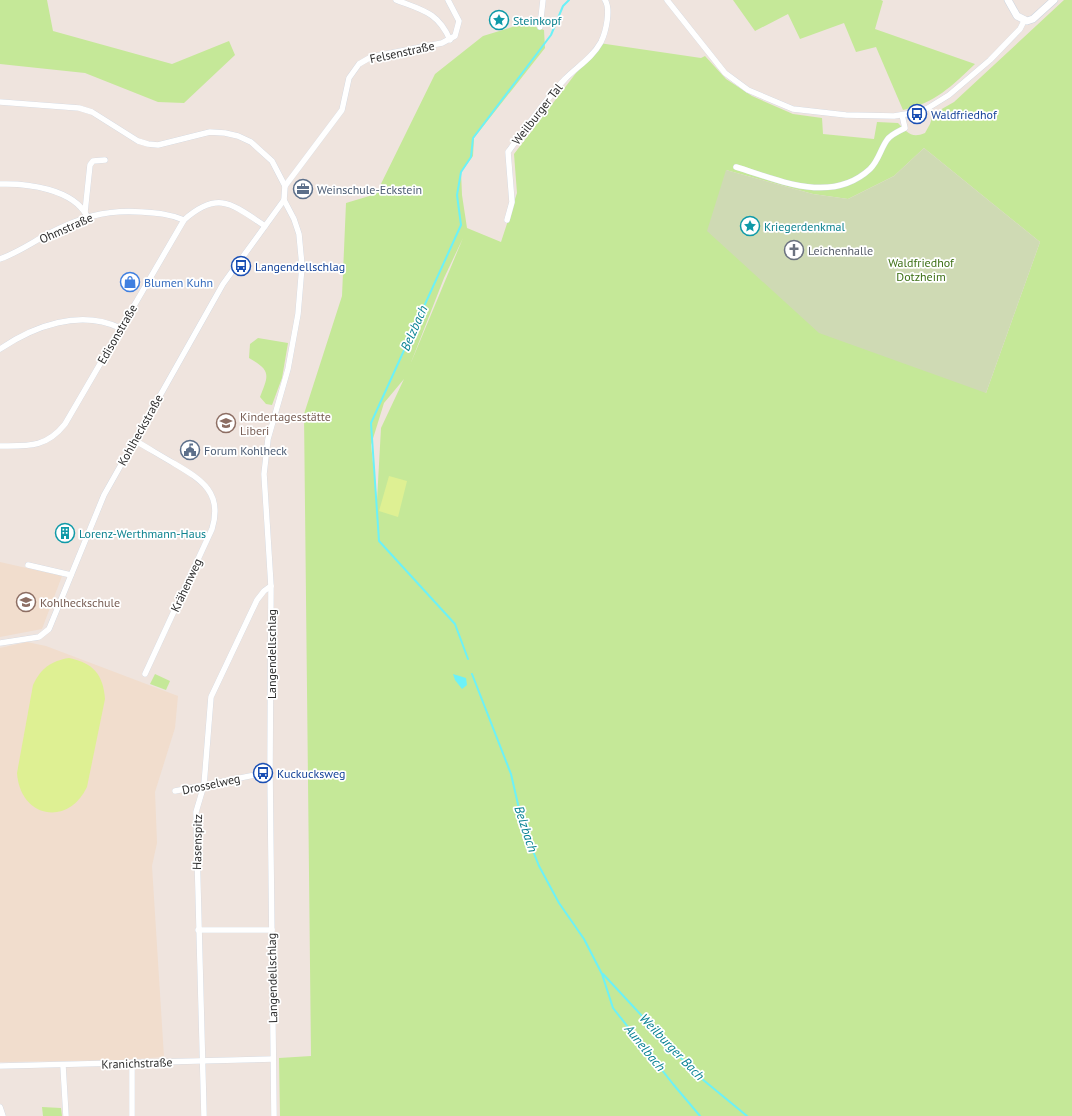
<svg xmlns="http://www.w3.org/2000/svg" width="1072" height="1116" font-family="'PT Sans',sans-serif">
<style>
.education{fill:#f1ddcd}
.green{fill:#c5e898;fill-rule:evenodd}
.cemetery{fill:#cfdab4}
.pitch{fill:#def093}
.water{fill:#6cf1f7}
.lines{fill:none;stroke-linecap:round;stroke-linejoin:round}
.stream{stroke:#6cf1f7;stroke-width:2}
.minor-casing{stroke:#ccd4df;stroke-width:6}
.tertiary-casing{stroke:#ccd4df;stroke-width:8}
.minor{stroke:#fff;stroke-width:5.5}
.tertiary{stroke:#fff;stroke-width:7}
.labels{text-anchor:middle;dominant-baseline:central;stroke-width:3.5;stroke-linejoin:round;paint-order:stroke}
.culture-label{font-size:12px;fill:#0d838f;stroke:#fff;text-anchor:start}
.street-label{font-size:12px;fill:#2d2d2d;stroke:#fff}
.transit-label{font-size:12px;fill:#164399;stroke:#fff;text-anchor:start}
.service-label{font-size:12px;fill:#4e5e75;stroke:#fff;text-anchor:start}
.worship-label{font-size:12px;fill:#5b616d;stroke:#fff;text-anchor:start}
.park-label{font-size:12px;fill:#3d7016;stroke:#fff}
.shop-label{font-size:12px;fill:#366cbe;stroke:#fff;text-anchor:start}
.education-label{font-size:12px;fill:#785e54;stroke:#fff;text-anchor:start}
.water-label{font-size:13px;font-style:italic;fill:#078192;stroke:#fff}
</style>
<rect width="100%" height="100%" fill="#efe4de"/>
<!-- education -->
<g class="education">
<path d="M0 562 62 576 42 629 0 637Z"/>
<path d="M27 642 46 646 178 696 175 728 155 792 157 843 152 866 164 1057 122 1060 0 1062V648Z"/>
</g>
<!-- green -->
<g class="green">
<path d="M0 0H47L53 31 172 64 229 41 235 55 184 103 158 102 85 73 0 64Z"/>
<path d="M733 0H881L883 1 875 29 975 64C952 86 935 103 903 110L876 47 856 52 844 23 800 39 788 14 755 31Z"/>
<path d="M1064 0H1072V1116H280L279 1058 311 1056 304 414 342 296 346 203 376 194 435 74 483 36 525 23 544 30 545 48 474 138 473 156 461 172 462 195 467 228 501 242 517 193 514 154 599 43 701 58 705 56 726 79 752 96 793 114 822 118 823 134 874 139 877 122 898 123C907 132 911 139 925 133L930 124 933 114 954 102ZM924 148 1040 242 986 393 726 170 813 194 848 199 894 176ZM463 238 410 365 444 278ZM404 379 381 428 377 500 371 445 384 403Z"/>
<path d="M258 338 288 343 282 378 272 405 266 404 260 397C269 374 271 371 249 358L250 344Z"/>
<path d="M155 674 170 681 166 690 150 684Z"/>
<path d="M42 1107 61 1108 62 1116H43Z"/>
</g>
<!-- cemetery -->
<path class="cemetery" d="M924 148 1040 242 986 393 819 333 707 231 726 170 813 194 848 199 894 176Z"/>
<!-- pitch -->
<g class="pitch">
<path d="M389 476 407 481 398 517 379 511Z"/>
<path d="M69 658C93 663 103 674 105 699L87 787C68 827 20 818 17 773L33 685C41 668 51 661 69 658Z"/>
</g>
<!-- water -->
<path class="water" d="M453 674 466 678 467 685 462 689 455 680Z"/>
<g class="lines">
<!-- stream -->
<g class="stream">
<path d="M468 659 455 624 379 541 371 423 461 225 457 195 461 172 471 157 473 138 551 35 563 6 569 0"/>
<path d="M472 674 511 774 523 826 539 866 559 903 584 939 602 974 613 1008 673 1084 700 1116"/>
<path d="M603 974 696 1074 747 1116"/>
</g>
<defs>
<g id="minor">
<path d="M396 0C422 10 438 12 450 40"/>
<path d="M667 0 725 73 748 90 793 109 846 115 894 116 918 112 928 108 949 95 990 60 1020 29 1024 21"/>
<path d="M540 27 543 0"/>
<path d="M0 102 79 108 92 112 138 141 148 144 158 145 210 132 225 133 238 136 251 142 272 161 285 186 284 200 294 219 299 234 302 266 298 314 288 369 268 439 264 474 271 586 270 772 274 1116"/>
<path d="M736 167C779 180 831 205 870 169 879 160 880 150 887 140 890 135 899 131 905 128L902 115"/>
<path d="M0 184C27 183 73 189 87 216"/>
<path d="M285 186 342 110 349 78 359 64 371 57 442 43 455 36 459 21 448 0"/>
<path d="M85 212 90 165 93 161 105 160"/>
<path d="M507 220 512 202 508 152C526 128 545 100 565 79 578 66 592 58 601 42 606 32 611 9 605 0"/>
<path d="M0 259C17 253 30 244 46 235 79 218 105 209 142 212 157 213 170 214 184 220"/>
<path d="M0 349C34 326 80 309 120 328"/>
<path d="M134 440C148 448 161 456 175 464 202 480 223 493 212 529L145 674"/>
<path d="M0 446C28 446 46 448 65 424L184 220C218 190 232 204 265 226"/>
<path d="M28 565 71 575"/>
<path d="M0 643 39 637 49 629 104 495 223 284 284 200"/>
<path d="M175 791 270 772"/>
<path d="M198 930H272"/>
<path d="M0 1066 273 1059"/>
<path d="M63 1066 66 1116"/>
<path d="M0 1107 3 1116"/>
<path d="M132 1116V1064"/>
<path d="M204 1116 196 812 204 785 211 697 257 600 264 591 271 586"/>
</g>
<path id="tertiary" d="M1008 0 1017 16 1027 21 1033 19 1054 0"/>
</defs>
<!-- minor casing -->
<use href="#minor" class="minor-casing"/>
<!-- tertiary casing -->
<use href="#tertiary" class="tertiary-casing"/>
<!-- minor -->
<use href="#minor" class="minor"/>
<!-- tertiary -->
<use href="#tertiary" class="tertiary"/>
</g>
<!-- icons -->
<defs>
<symbol id="sight-ring" viewBox="-11 -11 22 22"><circle r="9.5" fill="#fff" stroke="#0f9aa8" stroke-width="1.5"/><path d="M0-6L1.8-2.2L6-1.7L2.9 1.2L3.7 5.4L0 3.3L-3.7 5.4L-2.9 1.2L-6-1.7L-1.8-2.2Z" fill="#0f9aa8"/></symbol>
<symbol id="bus-ring" viewBox="-11 -11 22 22"><circle r="9.5" fill="#fff" stroke="#1a4fb4" stroke-width="1.5"/><path d="M-5-6H5V4H4V6H2V4H-2V6H-4V4H-5ZM-3.5-4V0h7V-4ZM-3.5 1.2v1.5H-2V1.2ZM2 1.2v1.5H3.5V1.2Z" fill="#1a4fb4"/></symbol>
<symbol id="office-ring" viewBox="-11 -11 22 22"><circle r="9.5" fill="#fff" stroke="#5c6f8a" stroke-width="1.5"/><path d="M-6-3h4V-5.5h4V-3h4V5H-6ZM-1-4.5V-3h2v-1.5ZM-6 0V1H6V0Z" fill="#5c6f8a"/></symbol>
<symbol id="church-ring" viewBox="-11 -11 22 22"><circle r="9.5" fill="#fff" stroke="#6b7280" stroke-width="1.5"/><path d="M-1.2-6h2.4v3.5h3.3v2.4h-3.3V6h-2.4V-.1h-3.3v-2.4h3.3Z" fill="#6b7280"/></symbol>
<symbol id="shop-ring" viewBox="-11 -11 22 22"><circle r="9.5" fill="#fff" stroke="#3f7fe0" stroke-width="1.5"/><path d="M-5-2.5h2.3a2.7 3.5 0 0 1 5.4 0H5L5.5 6h-11ZM-1.5-2.5h3a1.5 2.3 0 0 0-3 0Z" fill="#3f7fe0"/></symbol>
<symbol id="school-ring" viewBox="-11 -11 22 22"><circle r="9.5" fill="#fff" stroke="#8d6e63" stroke-width="1.5"/><path d="M0-5L7-2L0 1L-7-2ZM-4 1L0 2.5L4 1V4Q0 6-4 4Z" fill="#8d6e63"/></symbol>
<symbol id="civic-ring" viewBox="-11 -11 22 22"><circle r="9.5" fill="#fff" stroke="#5c6f8a" stroke-width="1.5"/><path d="M-.6-6.5H3V-4.5H.6V-3L4-1V1h2V6H-6V1h2V-1L-.6-3ZM-1.2 2.5V6h2.4V2.5Z" fill="#5c6f8a"/></symbol>
<symbol id="building-ring" viewBox="-11 -11 22 22"><circle r="9.5" fill="#fff" stroke="#0f9aa8" stroke-width="1.5"/><path d="M-4-6H4V6H1V3H-1V6H-4ZM-2.5-4.3h1.7v1.8h-1.7ZM.8-4.3h1.7v1.8H.8ZM-2.5-1h1.7V.8h-1.7ZM.8-1h1.7V.8H.8Z" fill="#0f9aa8"/></symbol>
</defs>
<g fill-rule="evenodd">
<use href="#sight-ring" x="488" y="9" width="22" height="22"/>
<use href="#bus-ring" x="906" y="103" width="22" height="22"/>
<use href="#office-ring" x="292" y="178" width="22" height="22"/>
<use href="#sight-ring" x="739" y="215" width="22" height="22"/>
<use href="#church-ring" x="783" y="239" width="22" height="22"/>
<use href="#bus-ring" x="230" y="255" width="22" height="22"/>
<use href="#shop-ring" x="119" y="271" width="22" height="22"/>
<use href="#school-ring" x="215" y="412" width="22" height="22"/>
<use href="#civic-ring" x="179" y="439" width="22" height="22"/>
<use href="#building-ring" x="54" y="522" width="22" height="22"/>
<use href="#school-ring" x="15" y="591" width="22" height="22"/>
<use href="#bus-ring" x="252" y="762" width="22" height="22"/>
</g>
<g class="labels">
<!-- culture labels -->
<g class="culture-label">
<text x="513" y="20">Steinkopf</text>
<text x="764" y="226">Kriegerdenkmal</text>
<text x="79" y="533">Lorenz-Werthmann-Haus</text>
</g>
<!-- street labels -->
<g class="street-label">
<text transform="translate(402 52) rotate(-12)">Felsenstraße</text>
<text transform="translate(537 114) rotate(-52)">Weilburger Tal</text>
<text transform="translate(66 228) rotate(-24)">Ohmstraße</text>
<text transform="translate(117 334) rotate(-60)">Edisonstraße</text>
<text transform="translate(140 430) rotate(-61)">Kohlheckstraße</text>
<text transform="translate(186 585) rotate(-65)">Krähenweg</text>
<text transform="translate(271 654) rotate(-90)">Langendellschlag</text>
<text transform="translate(211 784) rotate(-12)">Drosselweg</text>
<text transform="translate(197 842) rotate(-89)">Hasenspitz</text>
<text transform="translate(272 978) rotate(-91)">Langendellschlag</text>
<text transform="translate(137 1063) rotate(-2)">Kranichstraße</text>
</g>
<!-- transit labels -->
<g class="transit-label">
<text x="931" y="114">Waldfriedhof</text>
<text x="255" y="266">Langendellschlag</text>
<text x="277" y="773">Kuckucksweg</text>
</g>
<!-- service labels -->
<g class="service-label">
<text x="317" y="189">Weinschule-Eckstein</text>
<text x="204" y="450">Forum Kohlheck</text>
</g>
<!-- worship labels -->
<g class="worship-label">
<text x="808" y="250">Leichenhalle</text>
</g>
<!-- park labels -->
<g class="park-label">
<text x="921" y="262">Waldfriedhof<tspan x="921" dy="14">Dotzheim</tspan></text>
</g>
<!-- shop labels -->
<g class="shop-label">
<text x="144" y="282">Blumen Kuhn</text>
</g>
<!-- education labels -->
<g class="education-label">
<text x="240" y="416">Kindertagesstätte<tspan x="240" dy="14">Liberi</tspan></text>
<text x="40" y="602">Kohlheckschule</text>
</g>
<!-- water labels -->
<g class="water-label">
<text transform="translate(414 328) rotate(-66)">Belzbach</text>
<text transform="translate(526 829) rotate(72)">Belzbach</text>
<text transform="translate(672 1047) rotate(46)">Weilburger Bach</text>
<text transform="translate(645 1048) rotate(51)">Aunelbach</text>
</g>
</g>
</svg>
